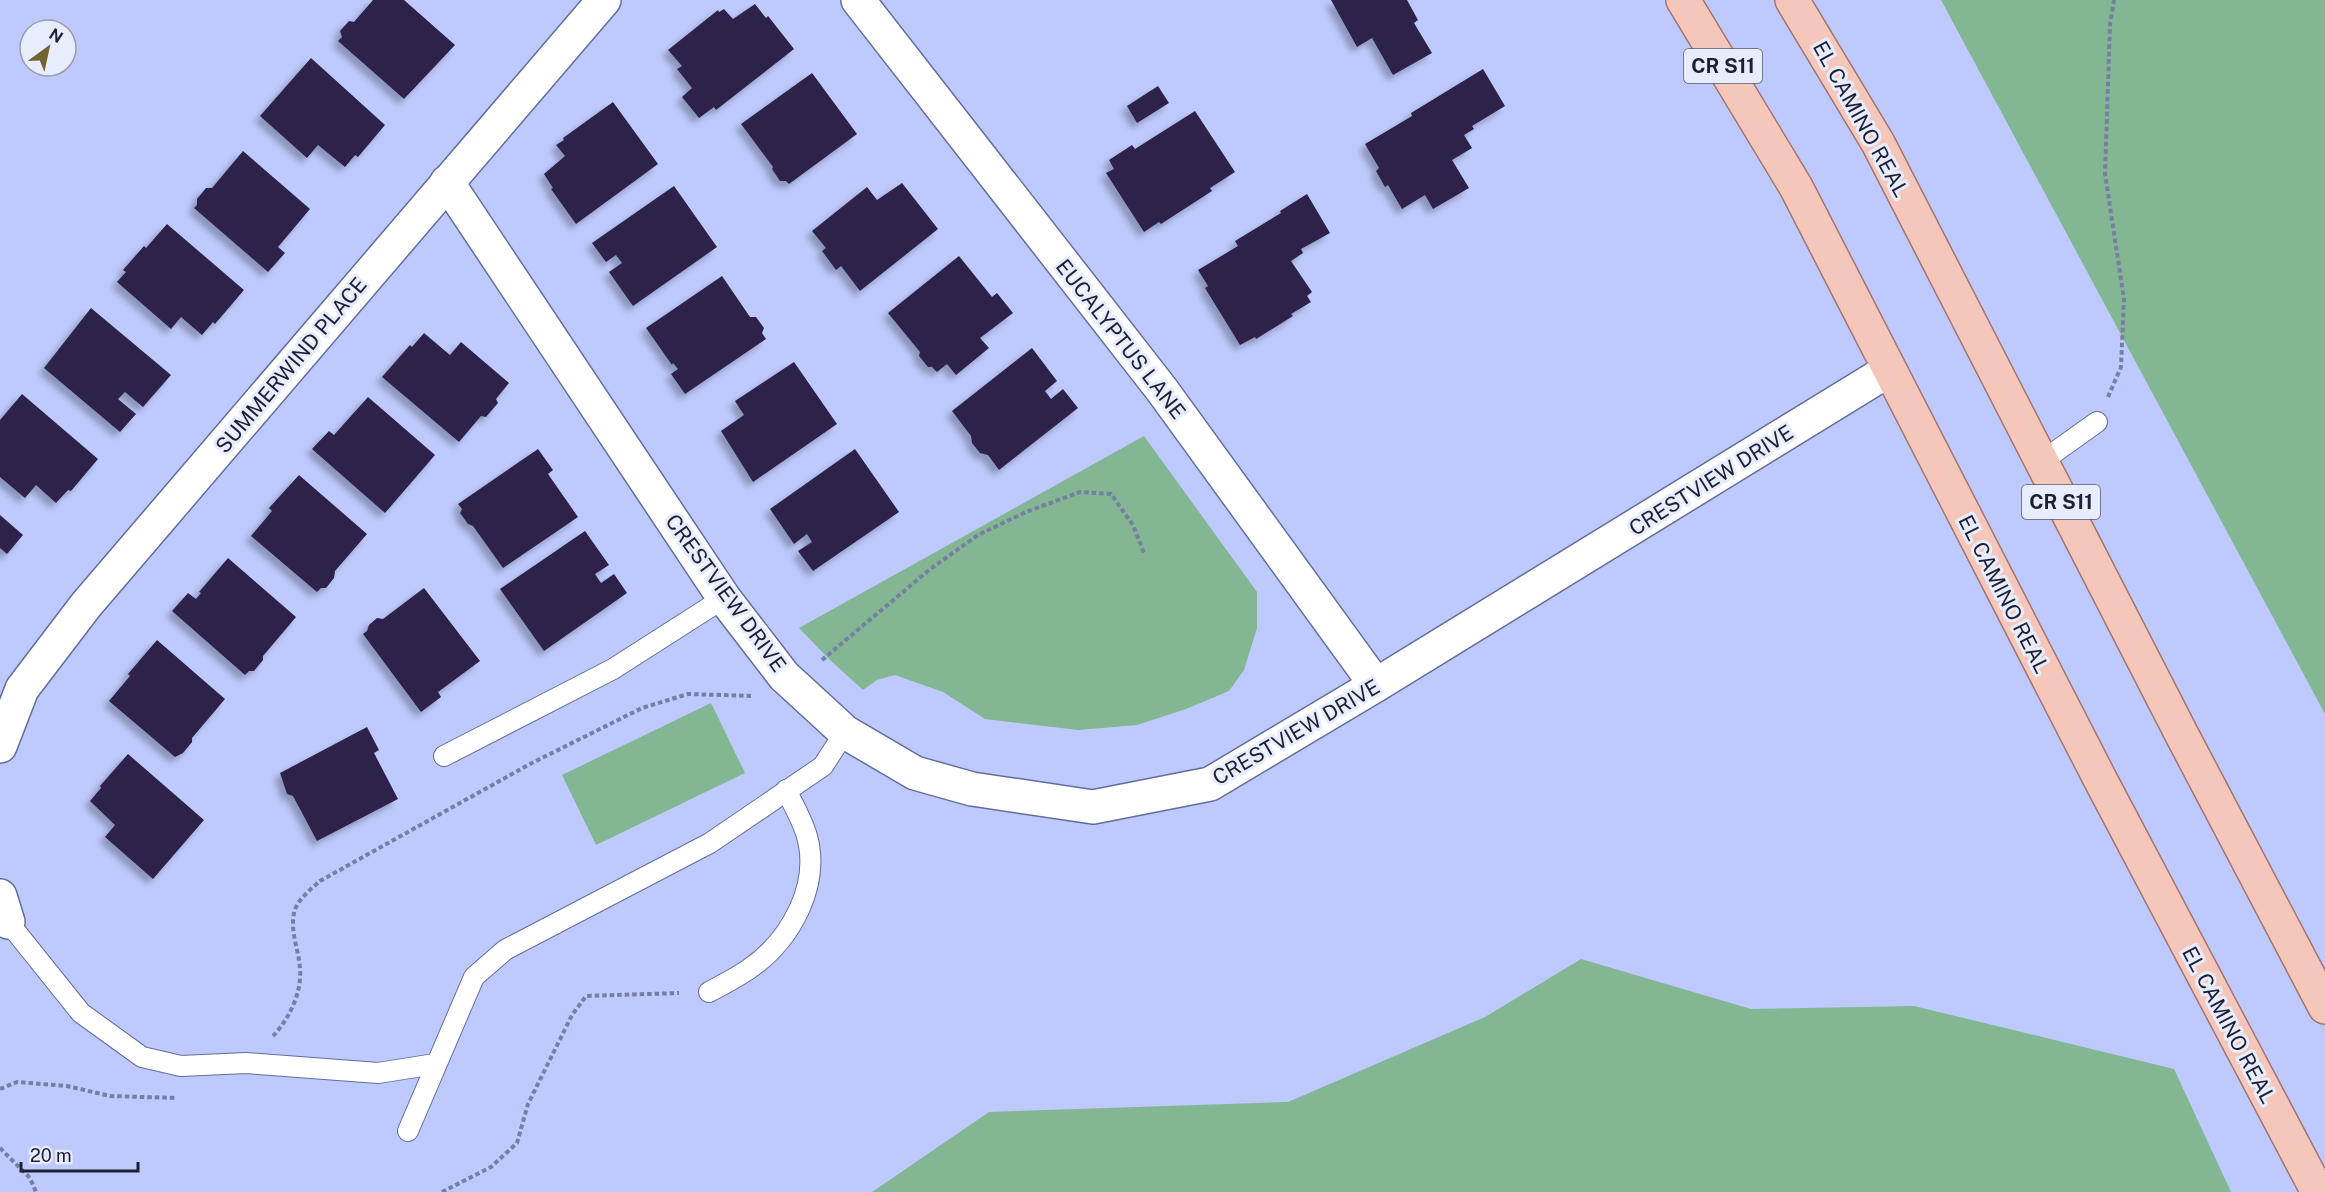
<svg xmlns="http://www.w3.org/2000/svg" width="2325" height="1192" font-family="'Public Sans',sans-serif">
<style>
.green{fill:#83b693}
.building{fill:#2d224b;filter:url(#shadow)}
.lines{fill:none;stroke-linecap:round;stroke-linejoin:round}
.lane-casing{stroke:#636d9b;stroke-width:22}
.street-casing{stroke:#636d9b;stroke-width:36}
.primary-casing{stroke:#a5746e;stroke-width:36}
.path{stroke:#767ea3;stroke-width:4;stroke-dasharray:4.5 3;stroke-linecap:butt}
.lane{stroke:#fff;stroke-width:20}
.street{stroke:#fff;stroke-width:33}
.primary{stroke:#f5c7bb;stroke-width:33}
.labels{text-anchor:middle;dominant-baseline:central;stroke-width:6;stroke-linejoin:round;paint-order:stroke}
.shield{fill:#e8edfd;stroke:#5a5e70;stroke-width:1.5}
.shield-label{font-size:20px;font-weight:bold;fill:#1d2034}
.street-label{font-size:21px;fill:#1d2034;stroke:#e8edfd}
</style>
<defs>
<filter id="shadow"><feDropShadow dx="-5.5" dy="5.5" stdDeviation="3" flood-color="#0004"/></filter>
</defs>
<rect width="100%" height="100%" fill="#becafd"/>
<!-- green -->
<g class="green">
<path d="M1941 0H2325V714Z"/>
<path d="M1144 436 1257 592V628L1244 670 1229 691 1186 709 1137 725 1078 730 985 719 943 692 895 675 877 680 863 690 830 660 799 628Z"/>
<path d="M711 703 745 773 596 845 562 775Z"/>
<path d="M1581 959 1751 1009 1914 1006 2174 1069 2231 1192H872L989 1112 1288 1102 1485 1017Z"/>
</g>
<!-- building -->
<g class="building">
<path d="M373 0H404L455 45 404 99 338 41 342 37 340 31 349 21 354 22Z"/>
<path d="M1331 0H1407L1418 20 1414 23 1432 53 1393 75 1372 38 1357 47Z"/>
<path d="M755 4 766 18 768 16 794 49 716 110 714 107 699 118 682 97 692 88 677 69 682 66 668 50 718 10 719 12 724 9 733 19Z"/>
<path d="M311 58 385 125 358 157 355 155 345 167 318 145 307 158 260 116Z"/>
<path d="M1483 69 1505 106 1472 126 1474 129 1464 135 1472 148 1452 160 1469 188 1433 209 1425 195 1402 209 1388 185 1385 187 1376 171 1379 168 1365 144 1412 116 1411 113Z"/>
<path d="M812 73 857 134 789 184 786 181H780L772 169 773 167 741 124Z"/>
<path d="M1158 86 1169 103 1137 123 1127 106Z"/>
<path d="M613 102 658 164 576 224 551 189 553 188 544 174 565 156 556 145 564 140 563 138Z"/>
<path d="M1195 111 1235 172 1210 188 1212 191 1161 224 1159 222 1144 232 1106 173 1114 169 1109 160 1132 145 1135 149Z"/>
<path d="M243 151 310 209 278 247 285 253 268 272 194 208 197 205V199L206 188H212Z"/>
<path d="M902 183 938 229 860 291 841 266 836 270 822 251 826 248 812 231 867 187 877 200Z"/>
<path d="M674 186 717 247 633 306 609 272 622 263 616 255 606 262 592 243Z"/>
<path d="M1307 194 1330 233 1301 249 1303 253 1291 261 1312 292 1307 296 1311 302 1291 314 1293 316 1256 339 1255 337 1240 345 1205 288 1208 286 1198 270 1238 246 1235 241 1281 213 1280 211Z"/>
<path d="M167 224 244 290 215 324 213 322 202 335 181 317 171 329 117 282 126 272 123 270 144 246 146 248Z"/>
<path d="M959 256 992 297 997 293 1013 313 980 338 989 348 956 375 947 364 937 372 932 367H928L919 356 920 352 888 313Z"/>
<path d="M722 276 750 317H756L764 328 762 333 766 339 685 394 671 374 678 369 673 363 672 365 646 328Z"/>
<path d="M91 308 171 375 143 407 125 392 118 399 136 414 120 432 44 368Z"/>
<path d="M424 333 450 355 461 342 509 383 496 399 498 403 486 417 481 416 459 442 382 377 410 345 412 347Z"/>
<path d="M1032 348 1057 381 1045 391 1051 399 1063 389 1078 408 999 470 988 455 980 453 972 443 971 436 952 411Z"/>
<path d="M794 362 837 424 753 482 721 431 744 415 735 401Z"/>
<path d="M22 394 98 459 71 491 68 490 56 503 36 485 25 498 0 477V420Z"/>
<path d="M368 397 435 455 385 513 312 449 329 431 334 435Z"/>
<path d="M538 449 553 470 548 474 578 517 503 568 473 526 468 524 460 513 462 509 458 504Z"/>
<path d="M855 449 899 512 813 571 798 551 812 542 807 534 794 544 770 509Z"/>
<path d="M299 475 367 534 335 571 334 578 326 588H321L317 592 251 536 272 511 269 508Z"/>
<path d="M0 515 23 535 7 554 0 548Z"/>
<path d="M585 531 609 565 595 574 601 583 614 574 627 593 544 651 500 589Z"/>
<path d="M228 558 296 617 263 656V660L254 671H249L245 675 172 611 188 593 196 599 201 593 199 592Z"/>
<path d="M424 588 480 661 438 692 441 697 421 712 363 634 367 631 369 625 377 618 383 619Z"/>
<path d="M157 640 225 699 192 738V742L183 753 175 757 109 701 130 676 128 674Z"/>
<path d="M367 727 379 750 374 753 398 799 317 841 293 796 287 794 280 773Z"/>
<path d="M128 754 204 820 153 879 105 837 115 825 90 801 101 788 100 786Z"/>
</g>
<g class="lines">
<defs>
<g id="lane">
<path d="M2041 462 2097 422"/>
<path d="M444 756 613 669 724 598"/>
<path d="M8 922 81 1013 142 1057 181 1066 246 1063 378 1073 435 1064"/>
<path d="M709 992C722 985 736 978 749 969 791 940 822 884 806 833 801 818 793 804 786 790"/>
<path d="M408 1131 474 977 505 950 710 843 823 766 845 732"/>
</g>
<g id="street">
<path d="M858 0 1162 390 1376 685"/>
<path d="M447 182 724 598 784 676 845 732 915 773 972 789 1093 807 1210 784 1376 685 1889 370"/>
<path d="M0 746 22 689 86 605 604 0"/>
<path d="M0 896 8 922"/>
</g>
<g id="primary">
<path d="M1683 0 1796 187 2100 779 2318 1192"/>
<path d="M1792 0 1878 143 2182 735 2325 1007"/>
</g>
</defs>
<!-- lane casing -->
<use href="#lane" class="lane-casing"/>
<!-- street casing -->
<use href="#street" class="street-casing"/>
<!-- primary casing -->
<use href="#primary" class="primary-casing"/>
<!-- path -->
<g class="path">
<path d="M2108 397 2121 367 2124 299 2105 174 2110 25 2114 0"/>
<path d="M822 660 929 570 978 535 1026 512 1080 492 1111 494 1133 525 1144 553"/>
<path d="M273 1036C289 1019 302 993 300 969 299 950 290 932 294 913 296 901 311 889 320 881L530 764 642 708 688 694 754 696"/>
<path d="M0 1089 17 1082 67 1086 110 1096 176 1098"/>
<path d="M0 1148 30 1178 36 1192"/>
<path d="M442 1192 491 1167 517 1143 528 1104 572 1015 586 996 679 993"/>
</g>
<!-- lane -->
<use href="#lane" class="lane"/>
<!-- street -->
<use href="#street" class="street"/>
<!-- primary -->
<use href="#primary" class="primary"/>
</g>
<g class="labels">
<!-- shield labels -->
<g class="shield">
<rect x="1684" y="49" width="78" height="34" rx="4.5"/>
<rect x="2022" y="485" width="78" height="34" rx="4.5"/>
</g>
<g class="shield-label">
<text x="1723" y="66">CR S11</text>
<text x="2061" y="502">CR S11</text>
</g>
<!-- street labels -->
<g class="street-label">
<text transform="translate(1861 119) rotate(61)">EL CAMINO REAL</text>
<text transform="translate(1121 339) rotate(52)">EUCALYPTUS LANE</text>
<text transform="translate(291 365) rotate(-50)">SUMMERWIND PLACE</text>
<text transform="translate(1711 480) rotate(-32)">CRESTVIEW DRIVE</text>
<text transform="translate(726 593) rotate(54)">CRESTVIEW DRIVE</text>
<text transform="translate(2004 594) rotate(63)">EL CAMINO REAL</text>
<text transform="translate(1296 732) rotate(-30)">CRESTVIEW DRIVE</text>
<text transform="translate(2229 1025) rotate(62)">EL CAMINO REAL</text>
</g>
</g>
<!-- north arrow -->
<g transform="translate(48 48) rotate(33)"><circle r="28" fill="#e8edfd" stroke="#979bad" stroke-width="1.5"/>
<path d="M0-4.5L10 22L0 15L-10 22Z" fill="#726431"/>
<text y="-9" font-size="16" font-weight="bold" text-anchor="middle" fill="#1d2034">N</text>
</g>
<!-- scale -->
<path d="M21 1162v9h117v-9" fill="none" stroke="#1d2034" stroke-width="3"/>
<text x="30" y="1162" font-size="18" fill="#1d2034" stroke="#e8edfd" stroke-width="4.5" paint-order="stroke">20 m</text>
</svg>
